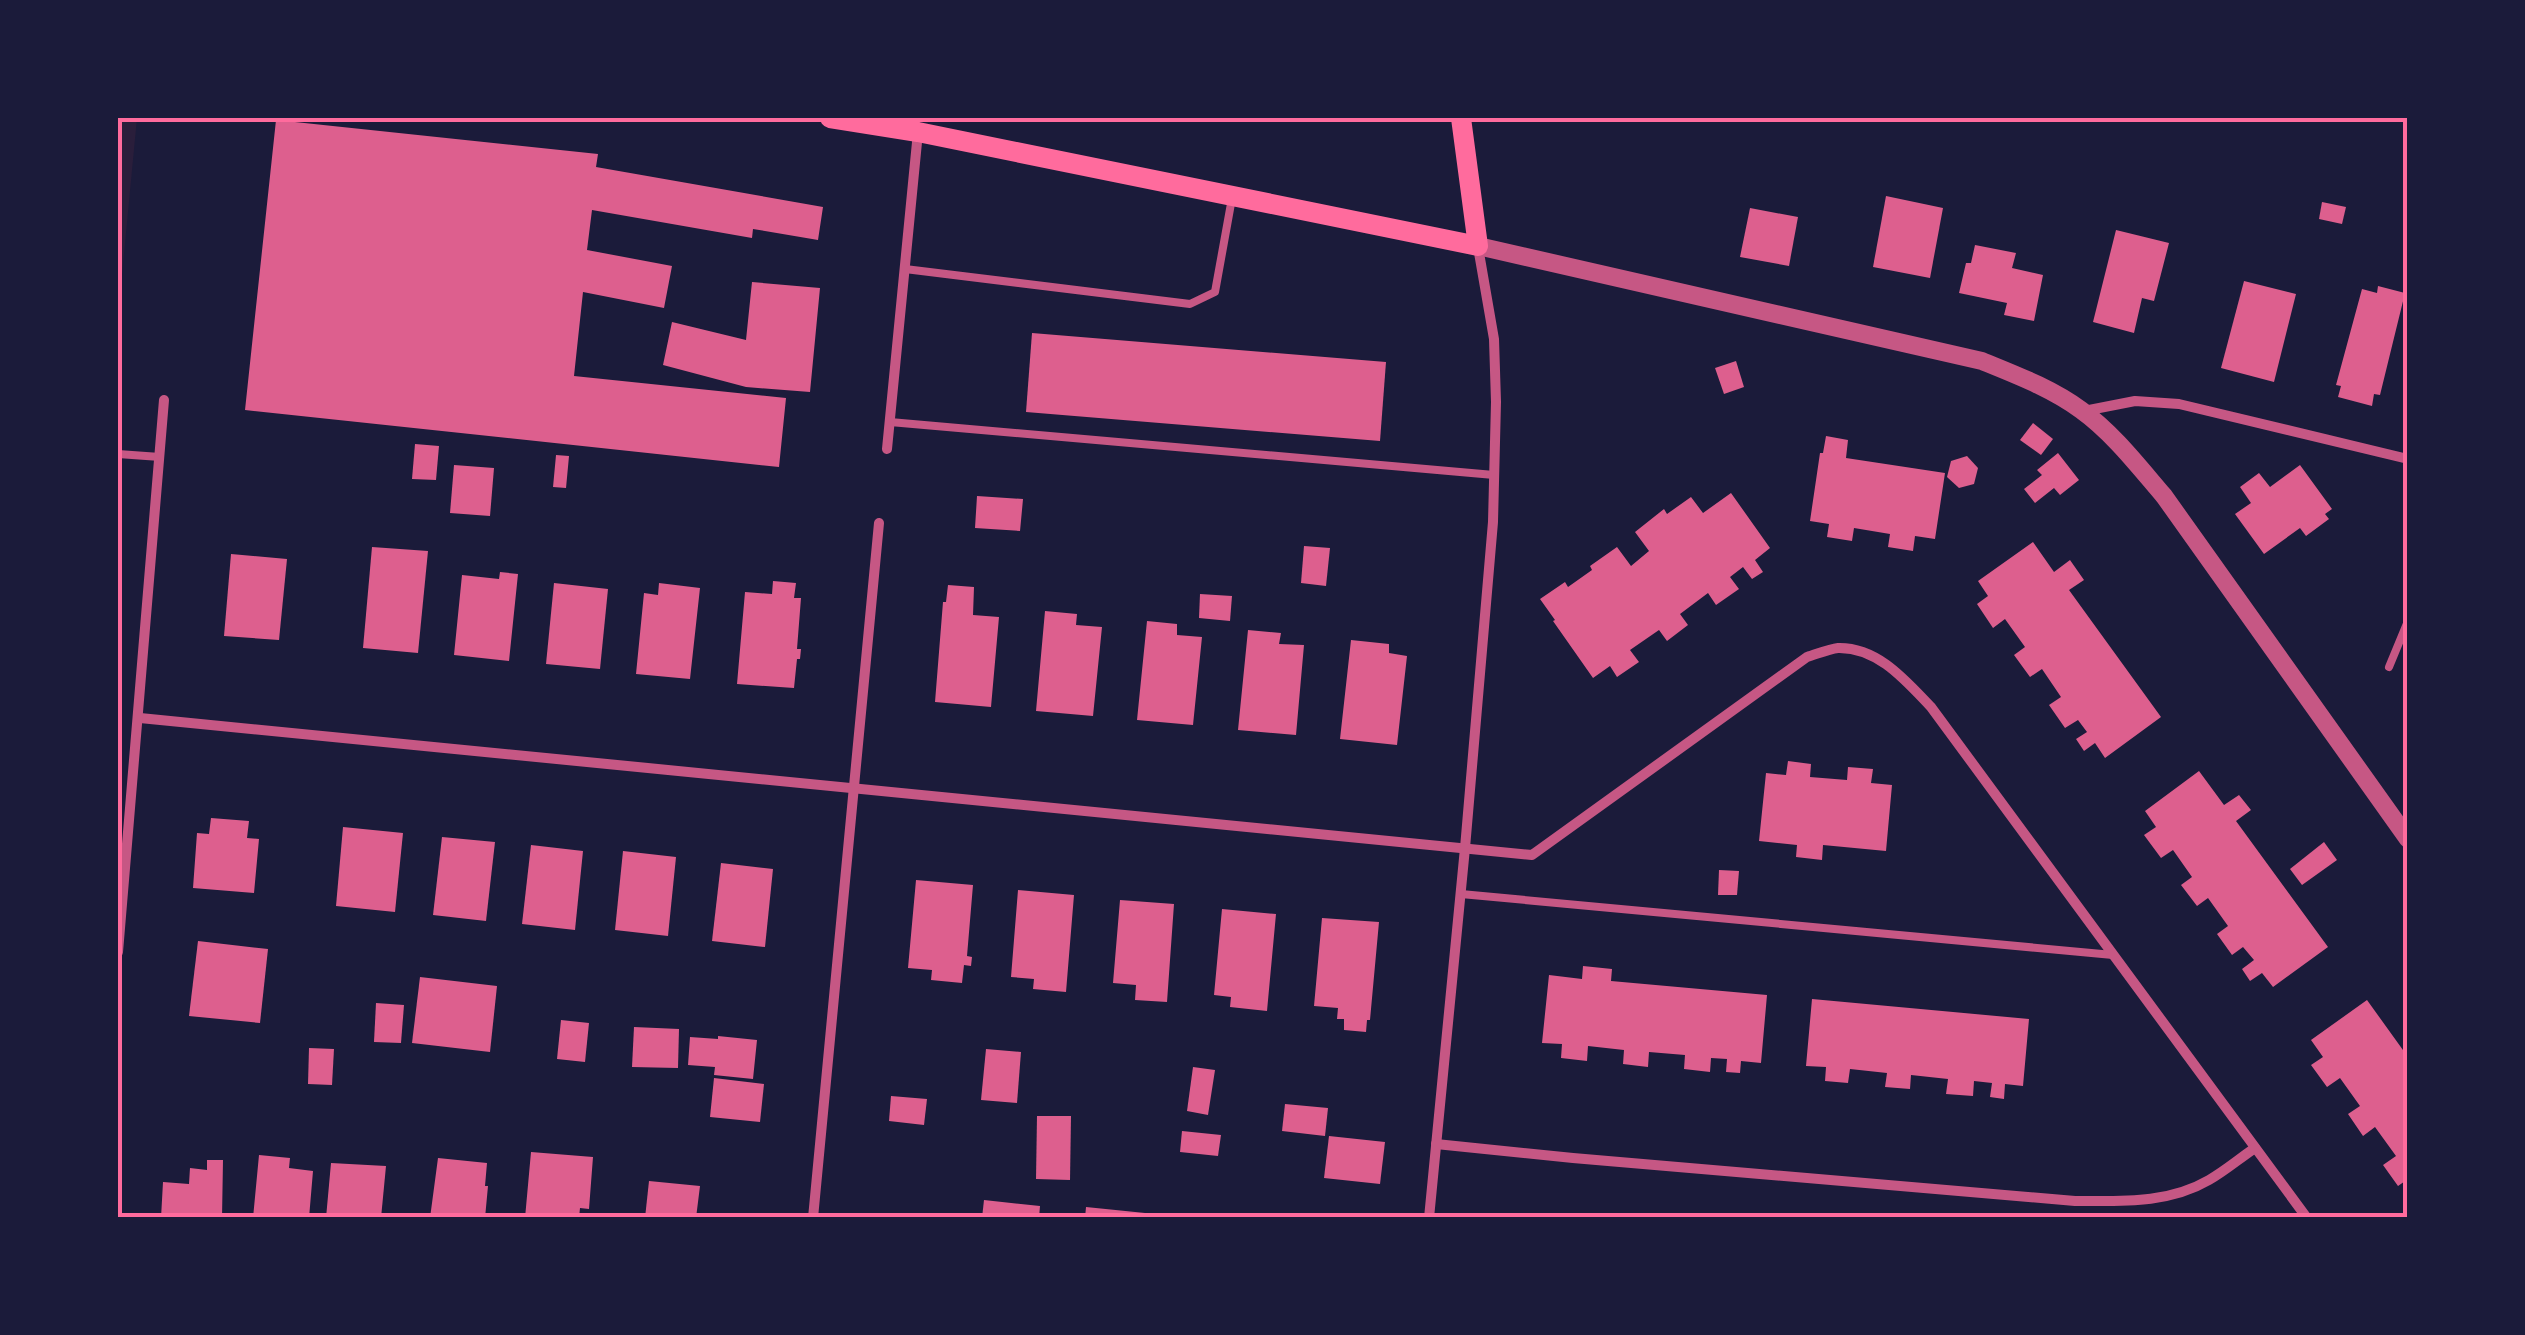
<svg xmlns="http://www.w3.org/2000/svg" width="2525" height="1335" font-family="Jost,sans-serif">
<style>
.green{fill:#2a1e3b}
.building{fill:#dd5f8e}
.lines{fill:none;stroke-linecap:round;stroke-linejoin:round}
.service{stroke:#c65784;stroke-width:8}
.minor{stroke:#c65784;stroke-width:10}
.tertiary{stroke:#c65784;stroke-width:18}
.secondary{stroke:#ff6b9d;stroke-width:20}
.neatline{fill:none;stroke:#ff6b9d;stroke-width:4}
</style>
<rect width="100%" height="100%" fill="#1b1b3a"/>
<!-- green -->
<path class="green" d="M118 118H137L118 317Z"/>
<!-- building -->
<g class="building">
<path d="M276 120 598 154 596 167 823 207 818 240 753 229 752 238 592 210 587 250 672 266 664 308 583 292 574 376 786 398 779 467 245 410Z"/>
<path d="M1886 196 1943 208 1930 278 1873 267Z"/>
<path d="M2322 202 2346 207 2342 224 2319 219Z"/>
<path d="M1750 208 1798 217 1789 266 1740 257Z"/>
<path d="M2116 230 2169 243 2154 301 2142 298 2134 333 2093 322Z"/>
<path d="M1975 245 2016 253 2012 268 2043 275 2034 321 2004 315 2007 303 1959 293 1966 263H1971Z"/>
<path d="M2244 281 2296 294 2274 382 2221 368Z"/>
<path d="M752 282 820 288 810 392 746 387 663 365 672 322 746 340Z"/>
<path d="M2378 286 2405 293 2380 395 2374 394 2372 406 2338 397 2341 386 2336 385 2362 289 2377 293Z"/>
<path d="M1032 333 1386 362 1380 441 1026 412Z"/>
<path d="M1736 361 1744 387 1724 394 1715 368Z"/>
<path d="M2033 423 2053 439 2041 455 2020 440Z"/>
<path d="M1826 436 1848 440 1846 458 1945 473 1935 539 1915 536 1913 551 1888 547 1890 534 1854 528 1852 541 1827 537 1829 524 1810 521 1820 453H1823Z"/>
<path d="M415 444 439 446 436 480 412 479Z"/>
<path d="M2058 453 2079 480 2060 495 2054 488 2035 503 2024 489 2042 475 2037 470Z"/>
<path d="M556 455 569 456 566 488 553 487Z"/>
<path d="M1967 456 1978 468 1974 484 1959 488 1947 477 1951 461Z"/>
<path d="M454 465 494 468 490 516 450 513Z"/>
<path d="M2300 465 2332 509 2325 514 2329 519 2306 536 2300 528 2264 554 2235 514 2251 503 2240 487 2259 473 2270 487Z"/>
<path d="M1731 493 1770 548 1755 560 1763 572 1752 579 1743 567 1730 577 1739 589 1716 605 1708 593 1680 614 1688 625 1667 641 1659 630 1630 650 1639 662 1617 677 1610 666 1593 678 1553 621 1555 620 1540 599 1565 582 1568 587 1592 570 1590 566 1617 547 1631 566 1649 551 1635 532 1664 509 1667 514 1691 497 1703 513Z"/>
<path d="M977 496 1023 499 1020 531 975 528Z"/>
<path d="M2033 542 2054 572 2070 560 2084 580 2069 590 2161 717 2105 758 2095 743 2084 751 2076 739 2087 732 2078 720 2065 728 2049 705 2061 697 2042 669 2030 677 2014 655 2025 647 2005 619 1993 628 1977 604 1988 596 1978 581Z"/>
<path d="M1304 546 1330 548 1326 586 1301 583Z"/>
<path d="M372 547 428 551 418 653 363 648Z"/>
<path d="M231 554 287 559 279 640 224 636Z"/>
<path d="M500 572 518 574 509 661 454 655 462 575 499 579Z"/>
<path d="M773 581 796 583 794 598H801L797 649H801L800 659H797L794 688 737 684 745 592 772 594Z"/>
<path d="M554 583 608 589 600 669 546 664Z"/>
<path d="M659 583 700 588 690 679 636 674 644 593 658 595Z"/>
<path d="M948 585 974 587 973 615 999 617 991 707 935 702 943 602H946Z"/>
<path d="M1200 594 1232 596 1230 621 1199 618Z"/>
<path d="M1045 611 1077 614 1076 625 1102 627 1093 716 1036 711Z"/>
<path d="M1147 621 1177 624V635L1202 637 1193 725 1137 720Z"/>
<path d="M1248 630 1281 633 1279 644 1304 645 1296 735 1238 730Z"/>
<path d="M1351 640 1389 644V653L1407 656 1397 745 1340 739Z"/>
<path d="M1788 761 1811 764 1810 777 1847 780 1848 767 1873 769 1871 783 1892 785 1886 851 1823 845 1822 860 1796 857 1797 845 1759 841 1766 773 1786 775Z"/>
<path d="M2199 771 2224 805 2239 795 2251 810 2236 821 2328 947 2273 987 2262 973 2250 981 2242 969 2254 960 2243 947 2232 955 2217 934 2228 926 2208 898 2197 906 2181 885 2192 877 2173 850 2161 858 2144 835 2156 827 2145 811Z"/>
<path d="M211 818 249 821 247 838 259 839 254 893 193 888 197 833 209 834Z"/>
<path d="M343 827 403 833 395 912 336 906Z"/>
<path d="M442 837 495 842 486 921 433 915Z"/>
<path d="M2324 842 2337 860 2302 885 2290 869Z"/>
<path d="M531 845 583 851 575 930 522 924Z"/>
<path d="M623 851 676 857 668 936 615 930Z"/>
<path d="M721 863 773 869 765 947 712 941Z"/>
<path d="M1719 870 1739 871 1737 895H1718Z"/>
<path d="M916 880 973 885 967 956 972 957 971 966 964 965 962 983 931 980 932 970 908 968Z"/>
<path d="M1018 890 1074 895 1066 992 1033 989 1034 979 1011 977Z"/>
<path d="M1120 900 1174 904 1167 1002 1135 1000 1136 985 1113 983Z"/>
<path d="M1222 909 1276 914 1267 1011 1230 1007 1231 997 1214 995Z"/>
<path d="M1322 918 1379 922 1370 1020H1367L1366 1032 1344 1030V1019H1337L1338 1008 1314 1006Z"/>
<path d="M198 941 268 949 260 1023 189 1016Z"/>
<path d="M1583 966 1612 969 1611 981 1767 995 1761 1063 1741 1061 1740 1073 1726 1072 1727 1059 1711 1058 1710 1072 1684 1069 1685 1055 1649 1052 1648 1067 1623 1064 1624 1050 1588 1046 1587 1061 1561 1058 1562 1044 1542 1043 1549 975 1582 979Z"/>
<path d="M420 977 497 986 490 1052 412 1043Z"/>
<path d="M1812 999 2029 1019 2023 1086 2005 1084 2004 1099 1990 1097 1992 1083 1974 1081 1973 1096 1946 1094 1948 1079 1911 1075 1910 1089 1885 1087 1887 1073 1850 1069 1848 1083 1825 1081 1826 1067 1806 1066Z"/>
<path d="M2367 1000 2408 1057V1179L2398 1186 2383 1165 2396 1156 2375 1127 2363 1136 2348 1114 2360 1106 2340 1078 2327 1087 2311 1065 2323 1057 2311 1040Z"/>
<path d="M376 1003 404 1005 401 1043 374 1042Z"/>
<path d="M561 1020 589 1023 585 1062 557 1059Z"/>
<path d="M634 1027 679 1029 678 1068 632 1067Z"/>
<path d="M718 1036 757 1040 753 1079 714 1075 715 1067 688 1065 690 1037 718 1039Z"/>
<path d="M309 1048 334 1049 332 1085 308 1084Z"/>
<path d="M986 1049 1021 1052 1017 1103 981 1100Z"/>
<path d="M1193 1067 1215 1070 1208 1115 1187 1111Z"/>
<path d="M714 1078 764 1084 760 1122 710 1117Z"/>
<path d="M891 1096 927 1099 924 1125 889 1121Z"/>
<path d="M1285 1104 1328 1108 1325 1136 1282 1131Z"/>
<path d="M1037 1116H1071L1070 1180 1036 1179Z"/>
<path d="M1182 1131 1221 1135 1218 1156 1180 1152Z"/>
<path d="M1329 1136 1385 1142 1380 1184 1324 1178Z"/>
<path d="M531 1152 593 1157 589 1209 580 1208 579 1218H525Z"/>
<path d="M259 1155 290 1158 289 1168 313 1171 309 1218H253Z"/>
<path d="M438 1158 487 1163 485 1186H488L485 1218H430Z"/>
<path d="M207 1160H223L222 1218H161L163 1182 189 1184 190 1168 207 1170Z"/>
<path d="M331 1163 386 1166 381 1218H326Z"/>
<path d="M649 1181 700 1186 696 1218H645Z"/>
<path d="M984 1200 1040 1206 1039 1218H982Z"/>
<path d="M1086 1207 1145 1213 1144 1218H1085Z"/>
</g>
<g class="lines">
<!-- service -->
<g class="service">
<path d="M905 269 1190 304 1215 292 1232 198"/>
<path d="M890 422 1494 475"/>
<path d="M118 454 160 457"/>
<path d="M2389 667 2408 621"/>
<path d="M1461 894 2113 955"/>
</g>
<!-- minor -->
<g class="minor">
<path d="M2084 411 2135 401 2179 404 2408 459"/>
<path d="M887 449 918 132"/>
<path d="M140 718 1532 855 1807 657C1817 654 1829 649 1838 648 1878 647 1906 681 1931 707L2307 1218"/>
<path d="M118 952C135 768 150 584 164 400"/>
<path d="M1436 1144 1573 1158 2075 1201C2121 1201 2168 1204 2209 1180 2225 1171 2240 1158 2255 1148"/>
<path d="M813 1218 879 523"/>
<path d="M1429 1218 1465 848 1493 522 1496 402 1494 339 1478 247"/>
</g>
<!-- tertiary -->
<path class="tertiary" d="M1478 246 1982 361C2016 375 2051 388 2081 410 2113 433 2139 467 2164 496L2408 839"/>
<!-- secondary -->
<path class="secondary" d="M830 118 918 132 1478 246 1461 118"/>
</g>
<!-- border -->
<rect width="2525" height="1335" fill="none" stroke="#1b1b3a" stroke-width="240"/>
<rect x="120" y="120" width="2285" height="1095" class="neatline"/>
</svg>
